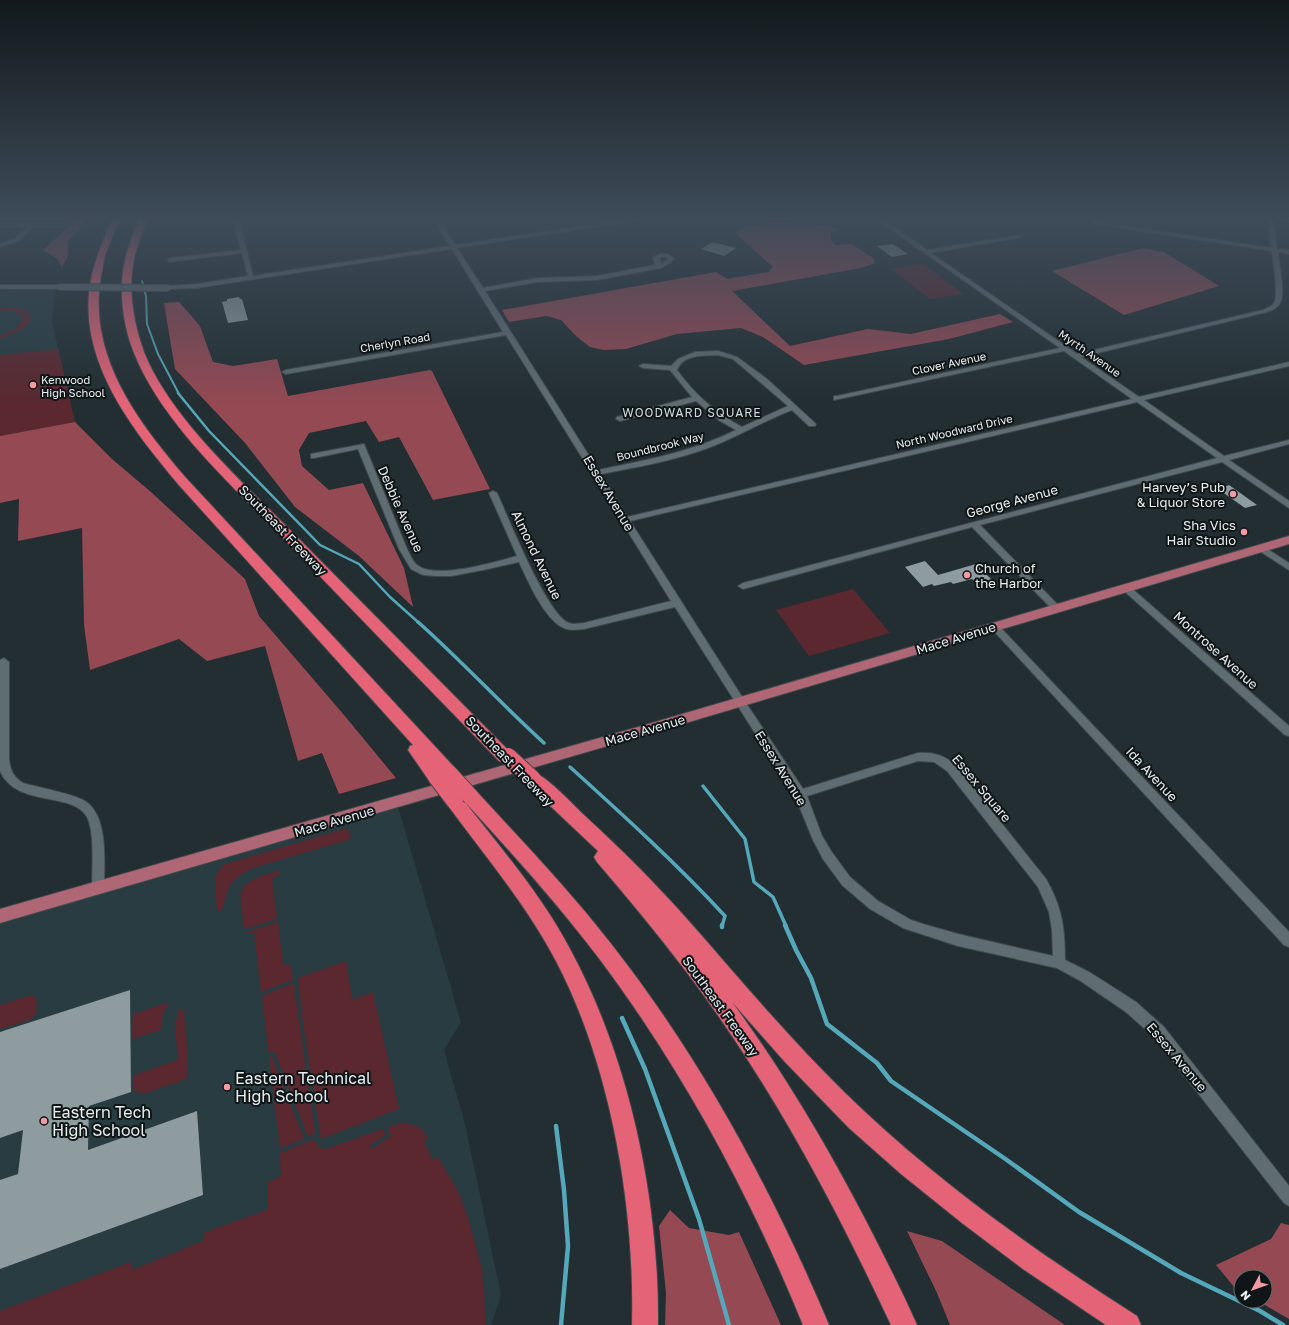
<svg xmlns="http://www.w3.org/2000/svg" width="1289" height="1325" font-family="'Golos Text',sans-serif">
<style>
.built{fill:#283c41}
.green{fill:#5b282f}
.forest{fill:#944953}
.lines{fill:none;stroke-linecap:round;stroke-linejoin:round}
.stream-far3{stroke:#55a8ba;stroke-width:2}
.stream-far2{stroke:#55a8ba;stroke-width:2.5}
.stream-far1{stroke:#55a8ba;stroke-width:3.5}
.stream{stroke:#55a8ba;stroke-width:4.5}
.building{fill:#8e9ca0}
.minor-casing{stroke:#404a4d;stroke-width:2}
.major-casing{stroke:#404a4d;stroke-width:2}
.highway-casing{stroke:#404a4d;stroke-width:2}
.minor{fill:#5f6c71;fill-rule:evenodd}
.major{fill:#af6775;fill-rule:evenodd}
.highway{fill:#e56377;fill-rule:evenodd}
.minor-bridge-casing{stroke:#404a4d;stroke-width:8;stroke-linecap:butt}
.highway-bridge-casing{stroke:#404a4d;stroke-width:18;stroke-linecap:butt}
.minor-bridge{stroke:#5f6c71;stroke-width:6}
.highway-bridge{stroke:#e56377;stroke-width:16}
.poi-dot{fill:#f49aa3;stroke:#101517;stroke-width:1.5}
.labels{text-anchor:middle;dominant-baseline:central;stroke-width:4;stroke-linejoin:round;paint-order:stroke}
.far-street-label{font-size:11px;fill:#e8eff1;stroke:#101517}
.far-poi-label{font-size:11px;fill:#e8eff1;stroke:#101517;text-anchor:start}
.far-neighbourhood-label{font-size:12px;letter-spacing:1px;fill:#cbdade;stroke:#101517}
.poi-label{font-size:13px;fill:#e8eff1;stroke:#101517;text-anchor:end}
.street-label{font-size:13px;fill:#e8eff1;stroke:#101517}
.near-poi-label{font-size:16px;fill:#e8eff1;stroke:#101517;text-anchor:start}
</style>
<rect width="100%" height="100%" fill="#222e32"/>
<!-- built -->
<g class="built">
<path d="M55 290 52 322 75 422 78 443 0 492V291Z"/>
<path d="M397 803 461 1022 444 1050 465 1124 501 1295 491 1325H0V916Z"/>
</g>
<!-- green -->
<g class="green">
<path d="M923 264 963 294 930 299 891 269Z"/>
<path d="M0 308C10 307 30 306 31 320L23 329 0 339V336L16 329 23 319C19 310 9 311 0 311Z"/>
<path d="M58 349 75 422 0 436V355Z"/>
<path d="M853 589 890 633 809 656 776 610Z"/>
<path d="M348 828 351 839 253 868C242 873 231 880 227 892 224 900 226 905 219 912L217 910C216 894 210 874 225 864Z"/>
<path d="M278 871 281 874 272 879 277 919 244 929C239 887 234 884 278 871Z"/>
<path d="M278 922 283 965 290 964 293 979 291 981 261 992 254 933H244Z"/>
<path d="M346 961 352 1000 373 992 399 1109 321 1139 302 1017 298 978Z"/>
<path d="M292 984 294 985 315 1133 308 1137 275 1052 269 1053 268 1050 262 996Z"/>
<path d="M32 995 37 1000 36 1014 30 1020 0 1029V1005Z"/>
<path d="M169 1002 163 1013 161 1030 132 1039 133 1014Z"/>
<path d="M179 1009 184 1010 188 1058 187 1079 143 1094 139 1091 134 1093V1075L178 1060 175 1026Z"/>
<path d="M270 1057H272L304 1139 280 1148 269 1059Z"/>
<path d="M404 1123C416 1125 422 1127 428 1138L424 1141 433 1160 438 1157 459 1193 469 1221 482 1270 485 1305 486 1325H0V1311L131 1262 132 1270 203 1241V1233L267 1210V1183L281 1176 280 1153 312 1140 316 1141 318 1147 326 1149 383 1129 386 1133 383 1137 370 1145 372 1149 391 1136 388 1129 390 1126Z"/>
</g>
<!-- forest -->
<g class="forest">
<path d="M77 219H88L68 241V256L62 267 58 259 43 250Z"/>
<path d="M774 222 832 226 839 230 831 233V240L836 245 852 244 873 258 875 263 861 268 732 291 790 346 868 329 911 334 1000 314 1013 322 949 339 804 365 763 337 741 328 677 334 626 349 604 350 590 347 577 337 561 320 546 316 509 322 502 310 716 272 727 279 769 272 773 267 735 233 745 227Z"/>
<path d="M1143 248 1164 252 1219 286 1124 315 1052 271Z"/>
<path d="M179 302 200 326 213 362 233 366 277 359 288 396 430 370 432 371 490 489 433 500 399 437 379 442 366 421 309 433 299 450 302 466 329 490 363 483 404 568 413 607 359 556 295 507 245 443 175 369 164 303Z"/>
<path d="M75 422 112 459 151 492 245 579 259 616 344 715 396 778 339 794 322 753 298 761 265 646 207 661 179 639 90 670 84 625 82 528 18 541 19 499 0 503V436Z"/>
<path d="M670 1210 689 1228 729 1235 739 1232 781 1325H665L666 1293 659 1226Z"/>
<path d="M1281 1223 1289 1225V1319L1258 1301H1265V1277H1241V1291L1235 1288 1216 1265 1271 1239Z"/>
<path d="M907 1231 942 1241 1065 1325H950L937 1293Z"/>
</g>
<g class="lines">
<!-- stream-far3 -->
<path class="stream-far3" d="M142 281 146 296 147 324 158 354 179 394"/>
<!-- stream-far2 -->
<path class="stream-far2" d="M178 393 209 431 320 545 359 564 390 597 419 623"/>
<!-- stream-far1 -->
<g class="stream-far1">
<path d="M418 622C462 661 501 704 544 743"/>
<path d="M570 767C623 815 676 863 725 916L722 926"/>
<path d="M703 786 745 839 754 882 773 897 786 926"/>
</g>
<!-- stream -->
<g class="stream">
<path d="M785 925 796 950 811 978 827 1024 877 1063 891 1081 1004 1158 1079 1212 1181 1273 1260 1311 1283 1325"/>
<path d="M722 927V925"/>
<path d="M622 1018 645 1069 699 1219 729 1325"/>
<path d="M556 1126 564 1190 568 1246 561 1325"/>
</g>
</g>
<!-- building -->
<g class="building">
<path d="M713 242 736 248 724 256 701 249Z"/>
<path d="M893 244 908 254 892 257 877 246Z"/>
<path d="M239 297 240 299H242L248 320 228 323 222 302 227 301V299Z"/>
<path d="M1229 485 1257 505 1245 508 1218 489Z"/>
<path d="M925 561 938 575 976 564 997 585 982 589 972 579 953 584 951 582 934 586 932 584 923 587 905 567Z"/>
<path d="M130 990 131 1092 89 1106 88 1150 197 1111 203 1195 0 1269V1180L18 1174 23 1130 0 1138V1032Z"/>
</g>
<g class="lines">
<defs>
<g id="minor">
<path d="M233 219H239L253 276 450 246 433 219H439L455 245 629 219H640L637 221 457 248 483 288 538 278 597 276 655 265 653 258C659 252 669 252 674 259L670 263 661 268 597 280 538 282 485 291 598 470C646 460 692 452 736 430L720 421 696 401 620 421 616 419 617 417 692 397 670 370 643 368 639 366 643 364 671 366 678 359 695 352 718 351 737 357 767 379 816 424 815 426H809L792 410C763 421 737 437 708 448 673 461 637 467 601 474L627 517 1132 399 1064 351 834 400V396H837L1060 348 876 219H882L927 250 1020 235V237L1018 238 931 253 1077 354 1263 310C1267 308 1272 307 1274 303 1279 294 1273 263 1272 251L1094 224 1091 222 1092 221 1271 248 1268 219H1274L1277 249 1289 250V254L1278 252C1279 264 1286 294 1280 303 1277 309 1272 310 1267 312L1081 357 1139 397 1289 362V366L1144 400 1224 456 1289 440V444L1229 460 1289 501V508L1222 462 980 525 1059 606 1061 608 1059 610H1053L972 527 743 589 738 586 743 583 1217 458 1137 402 630 521 744 700 803 789 918 753C933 752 944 755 955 765L1046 879C1062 907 1065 928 1065 960L1089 972 1119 991 1136 1002 1164 1027 1289 1186V1206L1284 1203 1154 1037 1126 1012 1079 980 1057 968 958 946 903 928 870 909 842 885 823 859 813 840 795 796 675 607 584 629C576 630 567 631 560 626 542 614 528 581 519 562L483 570 451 576H436L423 575 411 569 399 549 358 449 314 458H311V454L364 444 407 549C410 554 412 561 417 565 436 580 494 562 517 556L489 493 493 491 497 493C508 517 547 615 569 623 573 625 579 623 584 623L671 601 506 335 286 374 282 372 286 370 503 332 452 249 197 288 166 289 165 288 168 286 197 284 248 276 242 253 170 262 167 260 170 258 241 250ZM660 257H666L668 259 661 264ZM718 355 733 359 788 406 742 427C716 413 694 394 677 370 683 354 703 356 718 355ZM918 761 934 762 947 771 1038 887 1049 912 1052 930 1053 956 958 934 923 924 911 920 878 901 850 877 831 851 822 836 807 796Z"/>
<path d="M1279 219H1289V222L1280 220Z"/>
<path d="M0 223H66L69 225 66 227H33L18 241 0 247V243L14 239 27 227H0Z"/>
<path d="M0 285H60L63 287 60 289H0Z"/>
<path d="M1261 545 1289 563V570L1258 550 1257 548Z"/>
<path d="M1126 585 1129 586 1289 726V736L1285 735 1123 590 1121 588Z"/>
<path d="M995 624 998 625 1289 932V947L1284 945 992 629 990 627 992 625Z"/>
<path d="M4 658 9 662V758C10 770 13 777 23 783 40 788 71 793 85 801 109 816 104 864 104 888L102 892 98 893 94 892 92 888C92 870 95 832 87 817 73 791 16 808 0 771V660Z"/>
</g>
<path id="major" d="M1289 536V544L645 735 0 923V909L645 725Z"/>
<g id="highway">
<path d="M112 219H120C115 231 109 243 105 256 103 262 103 270 101 276 87 356 138 422 186 478L455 768 457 773 455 778 449 780 444 778 442 782 436 784 430 782 408 750 410 746 413 745 178 484C133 430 82 366 89 292 92 266 102 243 112 219Z"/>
<path d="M139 219H147C143 231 138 243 135 255 127 287 133 321 144 352 171 420 248 487 298 538 369 610 440 681 511 753L513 757 511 761 505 763 499 761C429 689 358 616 288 543 235 488 163 425 134 353 122 323 118 287 126 255 129 243 135 231 139 219Z"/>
<path d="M533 772C548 777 573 805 586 817 621 849 655 883 687 919 739 978 788 1037 844 1092 932 1178 1033 1250 1137 1316L1141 1325H1106L1023 1269 962 1223 901 1174 849 1128 785 1062 732 1002C782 1070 826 1144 865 1219 883 1254 901 1289 917 1325H891C833 1201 768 1079 685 970 657 933 627 897 597 862L594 857 598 851 527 784 525 779 527 774Z"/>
<path d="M471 790 477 792C523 842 570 891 612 945 702 1060 772 1190 829 1325H803C750 1195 683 1070 598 957 557 903 511 852 465 802L462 797 465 792Z"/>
<path d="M455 795 461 797C499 846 541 894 570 949 630 1060 659 1200 658 1325H632C635 1207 611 1066 556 961 527 906 486 857 449 807L446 802 449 797Z"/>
</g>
</defs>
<!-- minor casing -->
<use href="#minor" class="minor-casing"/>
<!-- major casing -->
<use href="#major" class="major-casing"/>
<!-- highway casing -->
<use href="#highway" class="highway-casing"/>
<!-- minor -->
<use href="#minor" class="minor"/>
<!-- major -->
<use href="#major" class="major"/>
<!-- highway -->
<use href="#highway" class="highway"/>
<defs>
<path id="minor-bridge" d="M60 287 168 288"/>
<g id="highway-bridge">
<path d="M508 756 533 779"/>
<path d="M449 773 471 797"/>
<path d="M436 777 455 802"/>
</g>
</defs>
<!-- minor-bridge casing -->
<use href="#minor-bridge" class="minor-bridge-casing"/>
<!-- highway-bridge casing -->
<use href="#highway-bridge" class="highway-bridge-casing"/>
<!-- minor-bridge -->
<use href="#minor-bridge" class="minor-bridge"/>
<!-- highway-bridge -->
<use href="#highway-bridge" class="highway-bridge"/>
</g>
<!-- sky -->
<linearGradient id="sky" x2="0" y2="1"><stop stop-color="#13191c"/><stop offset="0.54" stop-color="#3e4c5a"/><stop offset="1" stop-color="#3e4c5a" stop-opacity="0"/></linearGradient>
<rect width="1289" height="404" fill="url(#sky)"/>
<!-- markers -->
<g class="poi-dot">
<circle cx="33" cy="385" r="4"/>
<circle cx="1233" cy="494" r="4"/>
<circle cx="1244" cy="532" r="4"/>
<circle cx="967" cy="575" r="4"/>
<circle cx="227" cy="1087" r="4"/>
<circle cx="44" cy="1121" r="4"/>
</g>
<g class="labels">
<!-- far-street labels -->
<g class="far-street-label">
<text transform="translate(395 342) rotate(-10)">Cherlyn Road</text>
<text transform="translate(1090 353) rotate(35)">Myrth Avenue</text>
<text transform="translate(949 363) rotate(-12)">Clover Avenue</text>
<text transform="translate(954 431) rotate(-13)">North Woodward Drive</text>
<text transform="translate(660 446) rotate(-14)">Boundbrook Way</text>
</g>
<!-- far-poi labels -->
<g class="far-poi-label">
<text x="41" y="379">Kenwood<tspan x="41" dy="13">High School</tspan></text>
</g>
<!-- far-neighbourhood labels -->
<g class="far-neighbourhood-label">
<text x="692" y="412">WOODWARD SQUARE</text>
</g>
<!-- poi labels -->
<g class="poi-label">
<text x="1225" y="487">Harvey’s Pub<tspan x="1225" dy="15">&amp; Liquor Store</tspan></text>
<text x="1236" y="525">Sha Vics<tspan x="1236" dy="15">Hair Studio</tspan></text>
<text x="975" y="568" text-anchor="start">Church of<tspan x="975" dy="15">the Harbor</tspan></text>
</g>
<!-- street labels -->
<g class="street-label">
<text transform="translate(609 493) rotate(59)">Essex Avenue</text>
<text transform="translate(1012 501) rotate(-15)">George Avenue</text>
<text transform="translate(401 509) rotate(66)">Debbie Avenue</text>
<text transform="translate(283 530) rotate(46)">Southeast Freeway</text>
<text transform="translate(537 555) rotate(64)">Almond Avenue</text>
<text transform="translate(956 638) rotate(-17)">Mace Avenue</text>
<text transform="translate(1216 650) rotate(42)">Montrose Avenue</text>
<text transform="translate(645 730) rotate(-16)">Mace Avenue</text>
<text transform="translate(510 761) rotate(46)">Southeast Freeway</text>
<text transform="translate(781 768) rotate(58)">Essex Avenue</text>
<text transform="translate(1152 774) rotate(47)">Ida Avenue</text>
<text transform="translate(982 788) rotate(50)">Essex Square</text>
<text transform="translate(334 821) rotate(-16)">Mace Avenue</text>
<text transform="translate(721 1006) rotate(54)">Southeast Freeway</text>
<text transform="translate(1177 1057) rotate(50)">Essex Avenue</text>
</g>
<!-- near-poi labels -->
<g class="near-poi-label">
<text x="235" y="1078">Eastern Technical<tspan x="235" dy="18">High School</tspan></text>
<text x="52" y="1112">Eastern Tech<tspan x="52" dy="18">High School</tspan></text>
</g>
</g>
<!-- north arrow -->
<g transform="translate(1253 1289) rotate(229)"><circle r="19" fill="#101517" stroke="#666c6e"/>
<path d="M0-3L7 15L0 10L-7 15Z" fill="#f49aa3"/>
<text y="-6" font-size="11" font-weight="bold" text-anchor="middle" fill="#e8eff1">N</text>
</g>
</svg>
